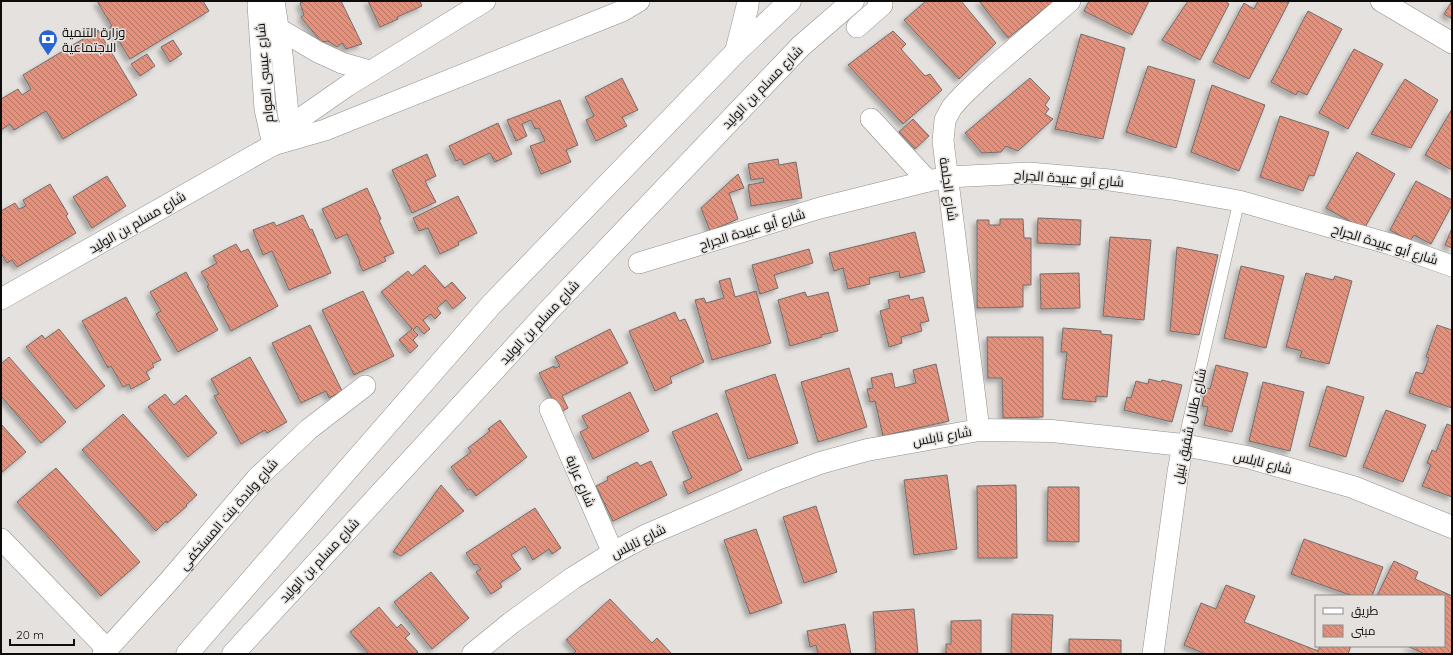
<svg xmlns="http://www.w3.org/2000/svg" width="1453" height="655" font-family="Quicksand,Cairo,sans-serif">
<style>
.building{fill:url(#building-back-hatch);stroke:#726e6c;filter:url(#shadow)}
.lines{fill:none;stroke-linecap:round;stroke-linejoin:round}
.lane-casing{stroke:#928f8c;stroke-width:12}
.street-casing{stroke:#928f8c;stroke-width:22}
.secondary-casing{stroke:#928f8c;stroke-width:23}
.highway-casing{stroke:#928f8c;stroke-width:23}
.lane{stroke:#fff;stroke-width:11}
.street{stroke:#fff;stroke-width:21}
.secondary{stroke:#fff;stroke-width:22}
.highway{stroke:#fff;stroke-width:22}
.labels{text-anchor:middle;dominant-baseline:central;stroke-width:3;stroke-linejoin:round;paint-order:stroke}
.poi-label{font-size:13px;fill:#0d0c0b;stroke:#e4e1de;text-anchor:start}
.street-label{font-size:13px;fill:#0d0c0b;stroke:#e4e1de}
</style>
<defs>
<pattern id="building-back-hatch" width="6" height="6" patternUnits="userSpaceOnUse"><rect width="6" height="6" fill="#e3917c"/><path d="M-1 5l2 2M0 0l6 6M5-1l2 2" fill="none" stroke="#b67564"/></pattern>
<filter id="shadow"><feDropShadow dx="-3.5" dy="3.5" stdDeviation="2" flood-color="#0004"/></filter>
</defs>
<rect width="100%" height="100%" fill="#e4e1de"/>
<!-- building -->
<g class="building">
<path d="M97 1H203L209 11 130 59 110 27 112 26Z"/>
<path d="M304 1H341L362 44 346 49 342 43 337 47 328 41 321 42 301 17 304 15 300 3Z"/>
<path d="M368 1H420L422 6 397 17 398 19 380 27Z"/>
<path d="M926 1H961L996 43 959 79 904 20Z"/>
<path d="M979 1H1054L1008 38Z"/>
<path d="M1089 1H1149L1132 35 1084 11Z"/>
<path d="M1188 1H1225L1229 4 1200 60 1162 40Z"/>
<path d="M1258 1 1289 2 1249 79 1213 62 1244 3 1254 9Z"/>
<path d="M1452 1V19L1444 14Z"/>
<path d="M1308 11 1342 29 1307 95 1298 91 1296 95 1271 82Z"/>
<path d="M98 30 137 95 63 139 46 111 14 130 10 124 1 130V99L18 89 22 95 31 89 23 75Z"/>
<path d="M893 31 906 44 901 49 925 76 930 74 942 90 903 124 848 65Z"/>
<path d="M1081 34 1125 48 1103 139 1055 129Z"/>
<path d="M173 40 182 54 170 62 161 47Z"/>
<path d="M1354 49 1383 64 1348 129 1319 113Z"/>
<path d="M147 54 155 66 140 76 131 64Z"/>
<path d="M1148 66 1195 80 1176 148 1126 132Z"/>
<path d="M622 78 638 110 622 117 627 126 596 141 586 120 594 116 585 97Z"/>
<path d="M1030 78 1050 98 1045 105 1049 109 1045 114 1053 119 1018 151 1006 146 1001 152 982 153 965 133Z"/>
<path d="M1405 79 1438 100 1411 148 1371 134Z"/>
<path d="M1212 85 1265 105 1239 171 1191 152Z"/>
<path d="M560 100 578 145 566 150 571 162 541 174 530 146 545 141 539 128 535 129 531 120 522 124 527 136 516 141 507 120Z"/>
<path d="M1452 109V170L1425 155Z"/>
<path d="M1280 116 1329 132 1314 176 1309 175 1303 191 1260 177Z"/>
<path d="M913 119 929 136 915 149 899 132Z"/>
<path d="M498 123 512 154 495 162 490 153 464 165 461 159 456 161 449 146Z"/>
<path d="M1357 152 1395 174 1364 229 1326 208Z"/>
<path d="M427 154 436 176 425 181 436 202 412 213 392 170Z"/>
<path d="M778 159 779 165 796 162 802 198 751 206 748 185 764 182 763 178 751 180 748 164Z"/>
<path d="M738 174 744 188 729 193 738 219 710 231 701 208Z"/>
<path d="M107 176 126 206 92 228 73 197Z"/>
<path d="M1416 181 1452 200V205L1431 244 1414 235 1410 241 1390 230Z"/>
<path d="M50 184 68 214 66 216 76 233 17 267 12 260 7 263 1 253V211L15 203 19 209 26 206 23 200Z"/>
<path d="M367 188 381 219 379 220 394 253 384 257 386 261 363 271 359 263 360 262 347 234 336 239 322 209Z"/>
<path d="M458 196 477 233 458 242 459 245 440 254 428 228 419 231 413 218Z"/>
<path d="M303 215 310 230 312 229 331 273 289 290 272 251 263 255 253 230 274 222 276 226Z"/>
<path d="M1038 218 1081 220 1080 245 1037 243Z"/>
<path d="M1000 219H1023L1024 238H1031V285H1023V307L977 308V220H989V225H1000Z"/>
<path d="M1452 228V248L1445 245Z"/>
<path d="M915 232 925 272 900 278 899 271 869 278 870 284 848 289 843 268 834 271 829 253Z"/>
<path d="M1110 237 1151 240 1144 320 1103 316Z"/>
<path d="M236 244 241 252 248 249 278 306 231 331 207 286 209 285 201 272 217 263 213 256Z"/>
<path d="M1177 247 1218 255 1199 335 1170 331Z"/>
<path d="M809 249 813 263 774 275 778 288 760 294 752 265Z"/>
<path d="M425 265 445 288 452 282 466 298 453 309 446 300 437 308 441 313 435 319 431 314 423 320 430 329 424 334 417 326 413 330 418 335 413 340 418 346 410 353 399 340 412 329 381 292 408 271 412 276Z"/>
<path d="M1241 266 1284 276 1266 348 1224 338Z"/>
<path d="M186 272 218 330 178 352 156 314 161 311 150 292Z"/>
<path d="M1079 273 1080 308 1041 309 1040 274Z"/>
<path d="M1306 273 1333 280 1335 276 1352 281 1329 364 1300 357 1302 351 1286 347Z"/>
<path d="M730 278 735 297 756 291 771 343 712 360 695 300 704 298 706 303 724 298 719 281Z"/>
<path d="M363 291 394 356 354 375 322 310Z"/>
<path d="M805 292 807 297 828 292 838 331 821 335 822 337 790 346 778 300Z"/>
<path d="M909 295 910 300 923 297 929 321 920 323 922 331 901 337 902 343 889 347 880 311 890 308 888 300Z"/>
<path d="M126 297 161 360 152 364 154 367 146 372 150 379 131 389 129 384 123 387 111 366 108 368 82 321Z"/>
<path d="M675 312 679 321 685 319 704 362 670 377 672 383 655 391 629 331Z"/>
<path d="M310 325 342 391 329 398 326 391 301 403 272 343Z"/>
<path d="M1437 325 1452 330V408L1409 393 1416 372 1423 374 1429 358 1426 357Z"/>
<path d="M1063 328 1101 331V334L1112 335 1107 397 1096 396V402L1062 399 1067 352H1061Z"/>
<path d="M59 329 105 386 76 409 26 347 42 335 45 339Z"/>
<path d="M610 329 628 363 562 396 568 408 559 413 539 373 554 366 555 368 560 366 555 357Z"/>
<path d="M987 337H1043V417L1003 418 1002 378H988Z"/>
<path d="M9 357 66 422 41 443 1 396V364Z"/>
<path d="M250 357 287 422 267 433 265 430 241 444 214 396 219 394 211 379Z"/>
<path d="M936 364 949 421 883 436 875 401 870 402 867 389 873 388 871 378 892 373 895 388 916 383 913 370Z"/>
<path d="M1216 365 1248 373 1232 432 1204 425 1208 407 1202 406 1206 388 1210 389Z"/>
<path d="M849 368 867 427 818 442 801 382Z"/>
<path d="M775 374 798 443 748 459 725 391Z"/>
<path d="M1149 379 1161 382 1162 380 1182 385 1172 422 1124 410 1127 397 1131 398 1136 381 1148 384Z"/>
<path d="M1263 382 1304 392 1290 451 1249 441Z"/>
<path d="M1327 386 1364 397 1346 457 1309 446Z"/>
<path d="M630 392 649 431 593 459 580 432 588 428 582 416Z"/>
<path d="M165 394 174 405 186 395 217 433 188 457 148 407Z"/>
<path d="M1386 410 1426 425 1403 482 1363 467Z"/>
<path d="M717 413 742 470 688 494 683 482 692 478 672 432Z"/>
<path d="M123 414 197 495 186 505 187 506 179 513 167 523 166 521 156 531 82 450Z"/>
<path d="M500 420 527 457 476 496 471 489 468 490 451 467 471 452 468 448 490 431 488 429Z"/>
<path d="M1 424 26 452 1 473Z"/>
<path d="M1447 424 1452 426V497L1422 486 1431 465 1427 463 1432 450 1436 452Z"/>
<path d="M651 461 667 495 613 521 596 486 608 480 607 477 637 462 640 466Z"/>
<path d="M56 468 140 562 101 596 17 502Z"/>
<path d="M947 475 957 549 914 555 904 480Z"/>
<path d="M441 485 464 511 401 556 393 552Z"/>
<path d="M1016 485 1017 558H978L977 486Z"/>
<path d="M1048 487H1079V542L1047 541Z"/>
<path d="M816 506 837 572 804 583 783 517Z"/>
<path d="M535 508 561 548 552 554 549 549 533 560 525 546 511 555 521 569 500 583 502 587 491 594 476 572 481 569 477 564 474 565 466 553Z"/>
<path d="M756 529 782 603 750 614 724 540Z"/>
<path d="M1304 539 1383 567 1372 596H1353L1291 574Z"/>
<path d="M1394 561 1418 572 1415 579 1452 596V654H1425L1407 646H1444V596H1377Z"/>
<path d="M431 572 469 618 432 649 394 602Z"/>
<path d="M1226 585 1255 596 1244 622 1318 651 1320 646H1351L1348 654H1202L1203 653 1184 645 1201 603 1216 609Z"/>
<path d="M610 599 652 643 657 638 672 654H573L576 651 566 640Z"/>
<path d="M379 607 397 628 401 624 410 634 405 638 418 652 415 654H369L350 632Z"/>
<path d="M914 609 918 654H876L873 612Z"/>
<path d="M1012 614 1053 615 1051 654H1011Z"/>
<path d="M981 620V654H941H946V644H951V621Z"/>
<path d="M845 624 851 654H818L816 645 810 647 807 631Z"/>
<path d="M1069 639 1121 640V654H1069Z"/>
</g>
<g class="lines">
<defs>
<path id="lane" d="M1183 445 1239 201"/>
<g id="street">
<path d="M259 1 258 5 265 109 273 145"/>
<path d="M274 1 282 54 288 113 296 137"/>
<path d="M1381 1 1452 43"/>
<path d="M857 27 882 5 878 1"/>
<path d="M279 29 318 52 342 63 370 71"/>
<path d="M871 119 928 181"/>
<path d="M273 145 291 125 347 86 485 1"/>
<path d="M639 263 820 208 928 181 948 177 1029 173 1110 180 1172 189 1239 201 1390 244 1452 266"/>
<path d="M1 299 273 145 325 130 622 11 639 1"/>
<path d="M550 409 613 553"/>
<path d="M979 430 943 141 945 120 952 107 963 95 985 74 1070 1"/>
<path d="M1 539 107 649"/>
<path d="M103 654 169 581 257 478 309 429 365 386"/>
<path d="M1153 654 1178 472 1183 445"/>
</g>
<g id="secondary">
<path d="M736 52 747 8 748 1"/>
<path d="M473 654 511 623 573 578 613 553 647 535 777 479 820 463 867 450 979 430 1052 431 1183 445 1247 457 1353 487 1452 527"/>
</g>
<g id="highway">
<path d="M187 654 491 305 736 52 790 1"/>
<path d="M233 654 552 307 801 46 853 1"/>
</g>
</defs>
<!-- lane casing -->
<use href="#lane" class="lane-casing"/>
<!-- street casing -->
<use href="#street" class="street-casing"/>
<!-- secondary casing -->
<use href="#secondary" class="secondary-casing"/>
<!-- highway casing -->
<use href="#highway" class="highway-casing"/>
<!-- lane -->
<use href="#lane" class="lane"/>
<!-- street -->
<use href="#street" class="street"/>
<!-- secondary -->
<use href="#secondary" class="secondary"/>
<!-- highway -->
<use href="#highway" class="highway"/>
</g>
<!-- icons -->
<defs>
<symbol id="bank-pin" viewBox="-11 -11 22 30"><path d="M0 17L-7.5 6A9.5 9.5 0 1 1 7.5 6Z" fill="#2766d3" stroke="#e4e1de"/><path d="M-6-4H6V4H-6ZM0-2.3a2.3 2.3 0 1 0 0 4.6a2.3 2.3 0 1 0 0-4.6Z" fill="#fff"/></symbol>
</defs>
<g fill-rule="evenodd">
<use href="#bank-pin" x="37" y="28" width="22" height="30"/>
</g>
<g class="labels">
<!-- poi labels -->
<g class="poi-label">
<text x="62" y="32">وزارة التنمية<tspan x="62" dy="15">الاجتماعية</tspan></text>
</g>
<!-- street labels -->
<g class="street-label">
<text transform="translate(264 73) rotate(-95)">شارع عيسى العوام</text>
<text transform="translate(762 87) rotate(-46)">شارع مسلم بن الوليد</text>
<text transform="translate(1069 178) rotate(4)">شارع أبو عبيدة الجراح</text>
<text transform="translate(949 189) rotate(82)">شارع الجلمة</text>
<text transform="translate(137 222) rotate(-30)">شارع مسلم بن الوليد</text>
<text transform="translate(752 229) rotate(-17)">شارع أبو عبيدة الجراح</text>
<text transform="translate(1385 244) rotate(17)">شارع أبو عبيدة الجراح</text>
<text transform="translate(539 322) rotate(-47)">شارع مسلم بن الوليد</text>
<text transform="translate(1189 426) rotate(-78)">شارع طلال شفيق نبيل</text>
<text transform="translate(942 436) rotate(-10)">شارع نابلس</text>
<text transform="translate(1263 462) rotate(14)">شارع نابلس</text>
<text transform="translate(581 481) rotate(67)">شارع عرابة</text>
<text transform="translate(228 514) rotate(-49)">شارع ولادة بنت المستكفي</text>
<text transform="translate(638 541) rotate(-27)">شارع نابلس</text>
<text transform="translate(319 560) rotate(-47)">شارع مسلم بن الوليد</text>
</g>
</g>
<!-- border -->
<rect width="1453" height="655" fill="none" stroke="#0d0c0b" stroke-width="4"/>
<!-- legend -->
<rect x="1315" y="595" width="130" height="52" fill="#e4e1de" stroke="#8e8c8a"/>
<rect x="1323" y="608" width="20" height="6" fill="#ffffff" stroke="#8e8c8a"/>
<text x="1351" y="615" font-size="12" fill="#0d0c0b">طريق</text>
<rect x="1323" y="625" width="20" height="12" fill="url(#building-back-hatch)" stroke="#8e8c8a"/>
<text x="1351" y="635" font-size="12" fill="#0d0c0b">مبنى</text>
<!-- scale -->
<path d="M10 639v6h64v-6" fill="none" stroke="#0d0c0b" stroke-width="2"/>
<text x="16" y="639" font-size="12" fill="#0d0c0b" stroke="#e4e1de" stroke-width="3" paint-order="stroke">20 m</text>
</svg>
